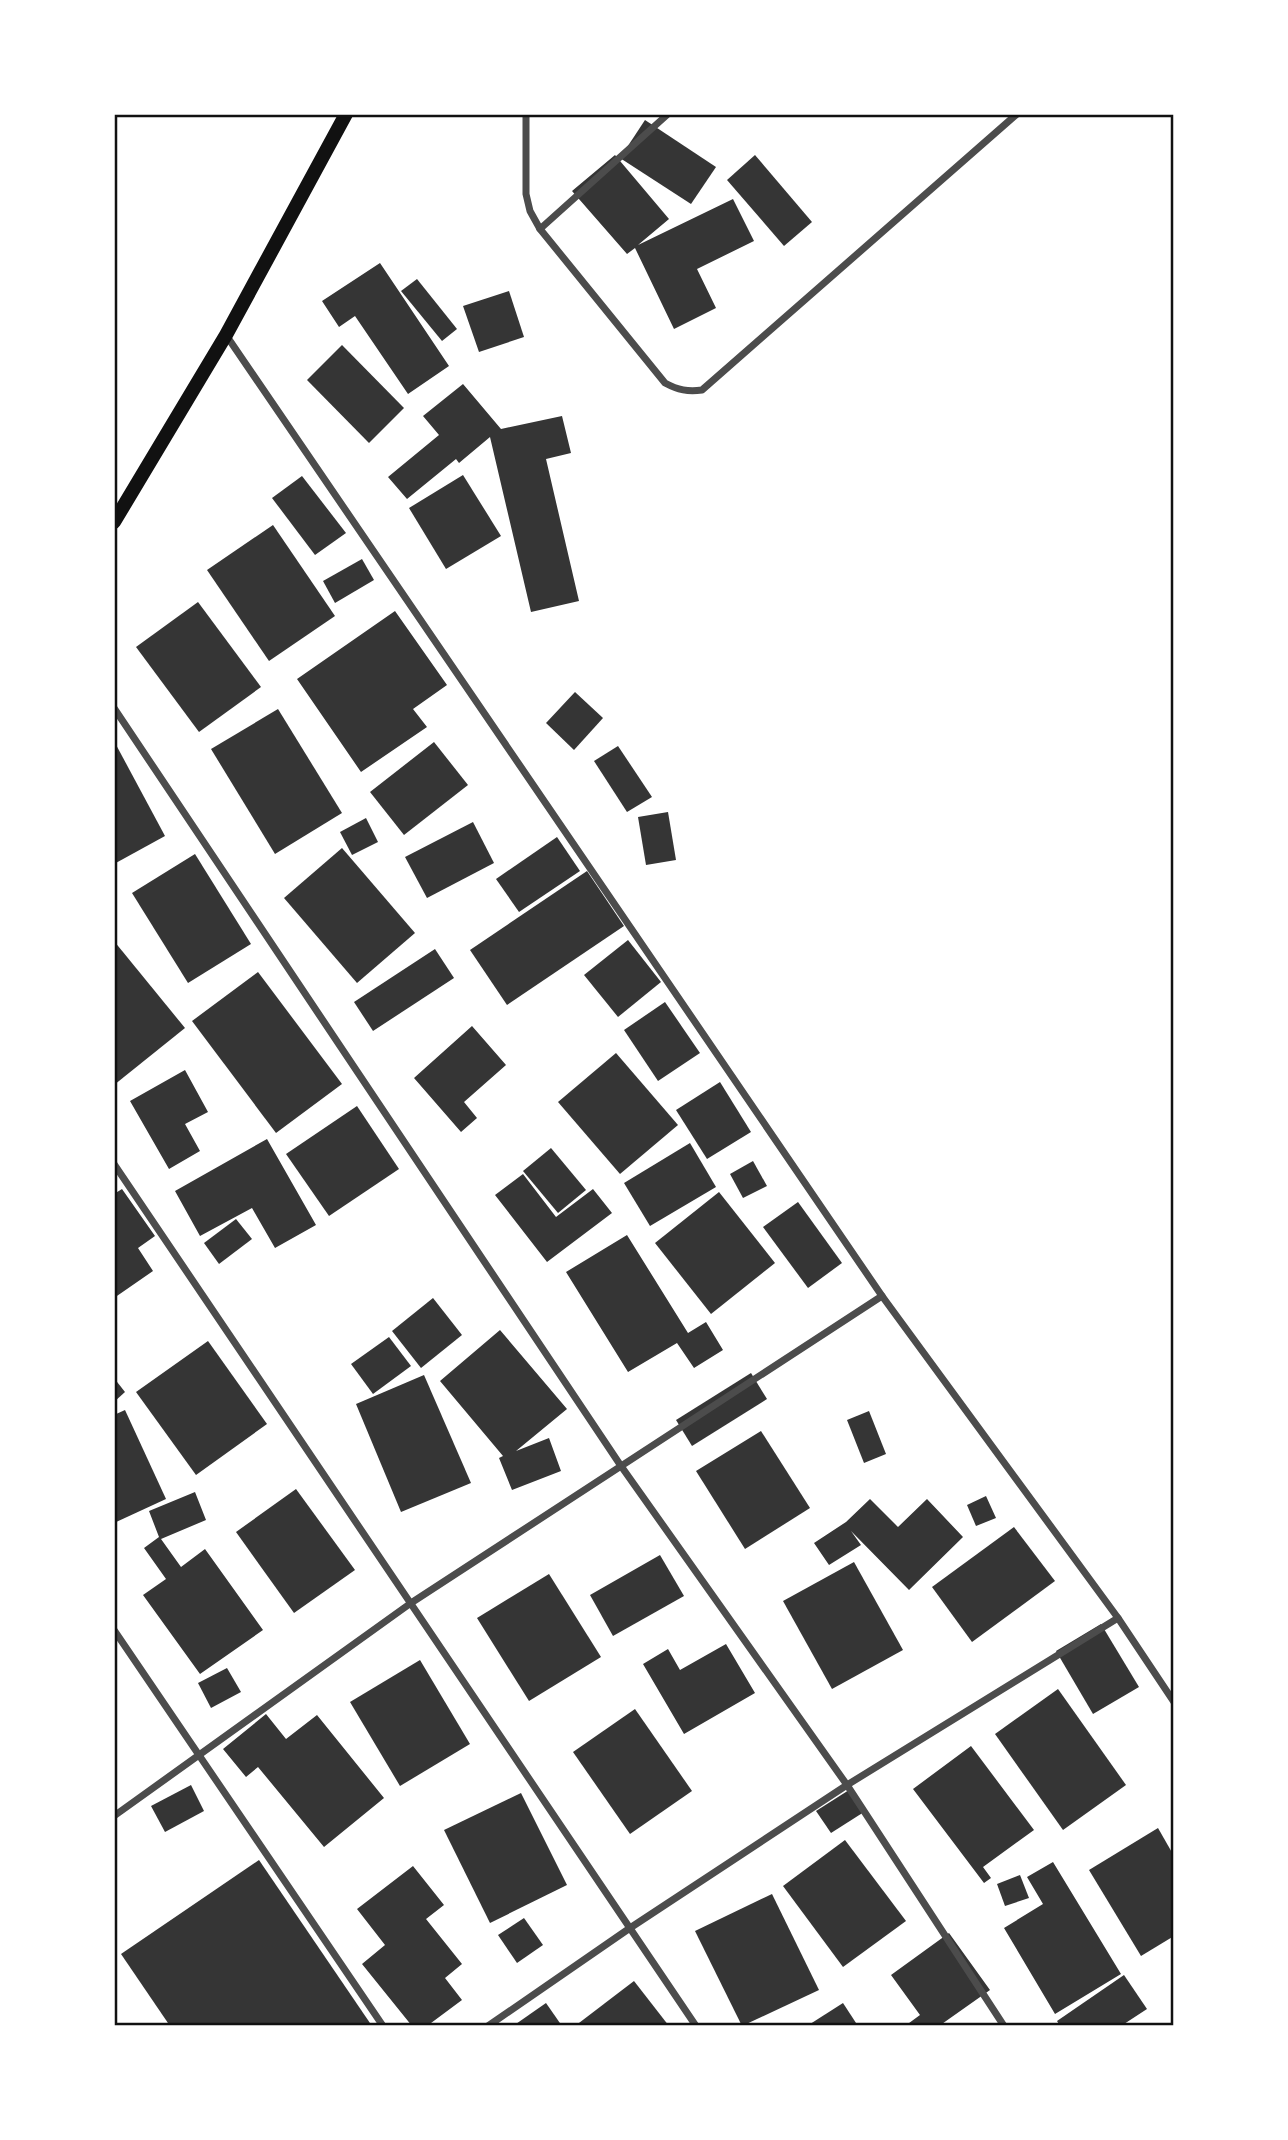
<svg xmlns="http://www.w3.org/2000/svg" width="1288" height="2140" font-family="Ubuntu,sans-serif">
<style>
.building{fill:#353535}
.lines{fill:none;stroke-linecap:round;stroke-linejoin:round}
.minor{stroke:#4c4c4c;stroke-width:7}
.secondary{stroke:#111;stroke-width:14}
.neatline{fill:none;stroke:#111;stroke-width:2.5}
</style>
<rect width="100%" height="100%" fill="#fff"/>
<!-- building -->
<g class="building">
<path d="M645 120 716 167 691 204 620 158Z"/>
<path d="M615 155 669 219 638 245 733 199 754 241 697 269 716 308 674 329 635 248 627 254 572 191Z"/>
<path d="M755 155 812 222 784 246 727 180Z"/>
<path d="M380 263 449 366 408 394 355 316 339 327 322 301Z"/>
<path d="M417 279 457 329 442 341 401 291Z"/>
<path d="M509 291 524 337 479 352 463 306Z"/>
<path d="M342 345 404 408 369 443 307 380Z"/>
<path d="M463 384 501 429 562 416 571 453 546 459 579 601 531 612 490 437 459 463 456 459 407 499 388 477 439 435 423 416Z"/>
<path d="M463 475 501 536 446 569 409 508Z"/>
<path d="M302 476 346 533 315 555 272 498Z"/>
<path d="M273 525 335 616 269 661 207 570Z"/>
<path d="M362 559 374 580 335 603 323 581Z"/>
<path d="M198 602 261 687 199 732 136 647Z"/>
<path d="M395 611 447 685 413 709 427 727 361 772 297 679Z"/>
<path d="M575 692 603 718 574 750 546 723Z"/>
<path d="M278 709 342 813 275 854 211 749Z"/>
<path d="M114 741 165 836 114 864Z"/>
<path d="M434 742 468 785 404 835 370 792Z"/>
<path d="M618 746 652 797 627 812 594 761Z"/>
<path d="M668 812 676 860 646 865 638 817Z"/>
<path d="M366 818 378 842 352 855 340 832Z"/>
<path d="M473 822 494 863 427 898 405 857Z"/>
<path d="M557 837 580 871 519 912 496 879Z"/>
<path d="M342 848 415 933 357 983 284 898Z"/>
<path d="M195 854 251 944 188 983 132 893Z"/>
<path d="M587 871 624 926 507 1005 470 950Z"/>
<path d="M628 940 661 982 618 1017 584 975Z"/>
<path d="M114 941 185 1028 114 1085Z"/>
<path d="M435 949 454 978 373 1031 354 1002Z"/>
<path d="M258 972 342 1084 276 1133 192 1021Z"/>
<path d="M665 1002 700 1053 658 1081 624 1030Z"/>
<path d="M472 1026 506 1065 464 1102 477 1118 461 1132 414 1078Z"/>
<path d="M616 1053 678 1125 620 1174 558 1102Z"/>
<path d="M185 1070 208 1112 185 1124 200 1151 169 1169 130 1101Z"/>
<path d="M720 1082 751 1132 707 1159 676 1110Z"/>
<path d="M357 1106 399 1169 329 1216 286 1154Z"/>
<path d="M267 1139 316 1225 275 1248 252 1208 200 1236 175 1191Z"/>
<path d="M690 1143 716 1187 650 1226 624 1183Z"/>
<path d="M551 1148 586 1190 558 1213 523 1171Z"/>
<path d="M753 1161 767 1186 743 1198 730 1174Z"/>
<path d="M523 1174 556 1217 593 1189 612 1213 547 1262 495 1195Z"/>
<path d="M122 1189 155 1236 138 1248 153 1271 114 1298V1194Z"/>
<path d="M719 1192 775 1263 711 1314 655 1243Z"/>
<path d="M798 1202 842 1263 808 1288 763 1227Z"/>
<path d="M236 1219 252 1239 219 1264 204 1243Z"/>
<path d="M627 1235 688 1333 706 1322 723 1350 694 1368 677 1343 628 1372 566 1272Z"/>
<path d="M433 1298 462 1335 421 1368 392 1331Z"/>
<path d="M500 1330 567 1409 516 1451 549 1438 561 1471 512 1490 499 1458 503 1456 440 1381Z"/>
<path d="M389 1337 411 1366 373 1394 351 1364Z"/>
<path d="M208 1341 267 1424 196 1475 136 1392Z"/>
<path d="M751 1373 767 1399 692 1446 676 1420Z"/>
<path d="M424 1375 471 1483 401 1512 356 1404Z"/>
<path d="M114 1378 125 1392 114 1402Z"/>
<path d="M125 1410 166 1499 114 1523V1415Z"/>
<path d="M869 1411 886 1454 864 1463 847 1420Z"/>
<path d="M761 1431 810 1508 745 1549 696 1471Z"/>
<path d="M296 1489 355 1570 294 1613 236 1532Z"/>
<path d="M195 1492 206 1520 161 1539 181 1567 205 1549 263 1630 200 1674 143 1595 166 1579 144 1548 159 1537 149 1511Z"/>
<path d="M986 1496 996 1518 976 1526 967 1505Z"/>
<path d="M870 1499 898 1527 927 1499 963 1537 909 1590 851 1531 861 1545 829 1565 814 1543 846 1522Z"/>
<path d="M1014 1527 1055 1581 972 1642 932 1587Z"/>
<path d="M660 1555 684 1596 613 1636 590 1595Z"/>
<path d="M854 1562 903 1650 832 1689 783 1601Z"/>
<path d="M549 1574 601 1657 529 1701 477 1618Z"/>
<path d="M1101 1624 1139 1687 1093 1714 1056 1651Z"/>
<path d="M726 1644 755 1693 684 1734 643 1664 668 1649 680 1670Z"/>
<path d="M420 1660 470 1744 400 1786 350 1702Z"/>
<path d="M227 1668 241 1692 211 1708 198 1683Z"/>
<path d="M1058 1689 1126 1785 1063 1830 995 1734Z"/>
<path d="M635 1709 692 1791 630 1834 573 1752Z"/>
<path d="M266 1714 286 1739 317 1715 384 1798 324 1847 258 1767 246 1777 223 1749Z"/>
<path d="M971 1746 1034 1830 983 1867 991 1878 984 1883 913 1789Z"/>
<path d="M191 1785 204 1811 165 1832 151 1806Z"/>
<path d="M849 1790 864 1812 831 1833 816 1811Z"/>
<path d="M521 1793 567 1885 490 1923 444 1830Z"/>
<path d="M1158 1828 1174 1856V1936L1141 1956 1089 1870Z"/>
<path d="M845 1840 906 1921 843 1967 783 1886Z"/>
<path d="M259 1860 372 2026H170L121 1954Z"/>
<path d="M1053 1862 1121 1974 1055 2014 1004 1928 1043 1904 1027 1877Z"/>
<path d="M413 1866 444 1905 426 1919 462 1964 445 1978 462 2000 427 2026H412L362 1964 385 1945 357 1909Z"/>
<path d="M1020 1875 1029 1898 1005 1906 997 1884Z"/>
<path d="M772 1894 819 1990 742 2026 695 1931Z"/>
<path d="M524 1918 543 1945 517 1963 498 1935Z"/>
<path d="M949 1933 990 1990 939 2026H905L920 2015 891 1975Z"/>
<path d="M1124 1975 1147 2009 1121 2026H1060L1057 2021Z"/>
<path d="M634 1981 669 2026H575Z"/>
<path d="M546 2003 562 2026H513Z"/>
<path d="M843 2003 858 2026H807Z"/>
</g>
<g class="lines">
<!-- minor -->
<g class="minor">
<path d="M526 114V194L530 211 540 229 665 383C678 390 688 392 702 390L1017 114"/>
<path d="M540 229 668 114"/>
<path d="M226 335 882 1296 1118 1618 1174 1702"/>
<path d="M114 708 621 1466 847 1785 1004 2026"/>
<path d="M114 1164 696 2026"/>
<path d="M114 1630 383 2026"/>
<path d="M114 1816 411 1603 882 1296"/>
<path d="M488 2026 630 1928 847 1785 1118 1618"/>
</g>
<!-- secondary -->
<path class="secondary" d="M114 522 226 335 346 114"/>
</g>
<!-- border -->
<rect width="1288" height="2140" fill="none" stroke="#ffffff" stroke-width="231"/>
<rect x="116" y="116" width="1056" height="1908" class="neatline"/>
</svg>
